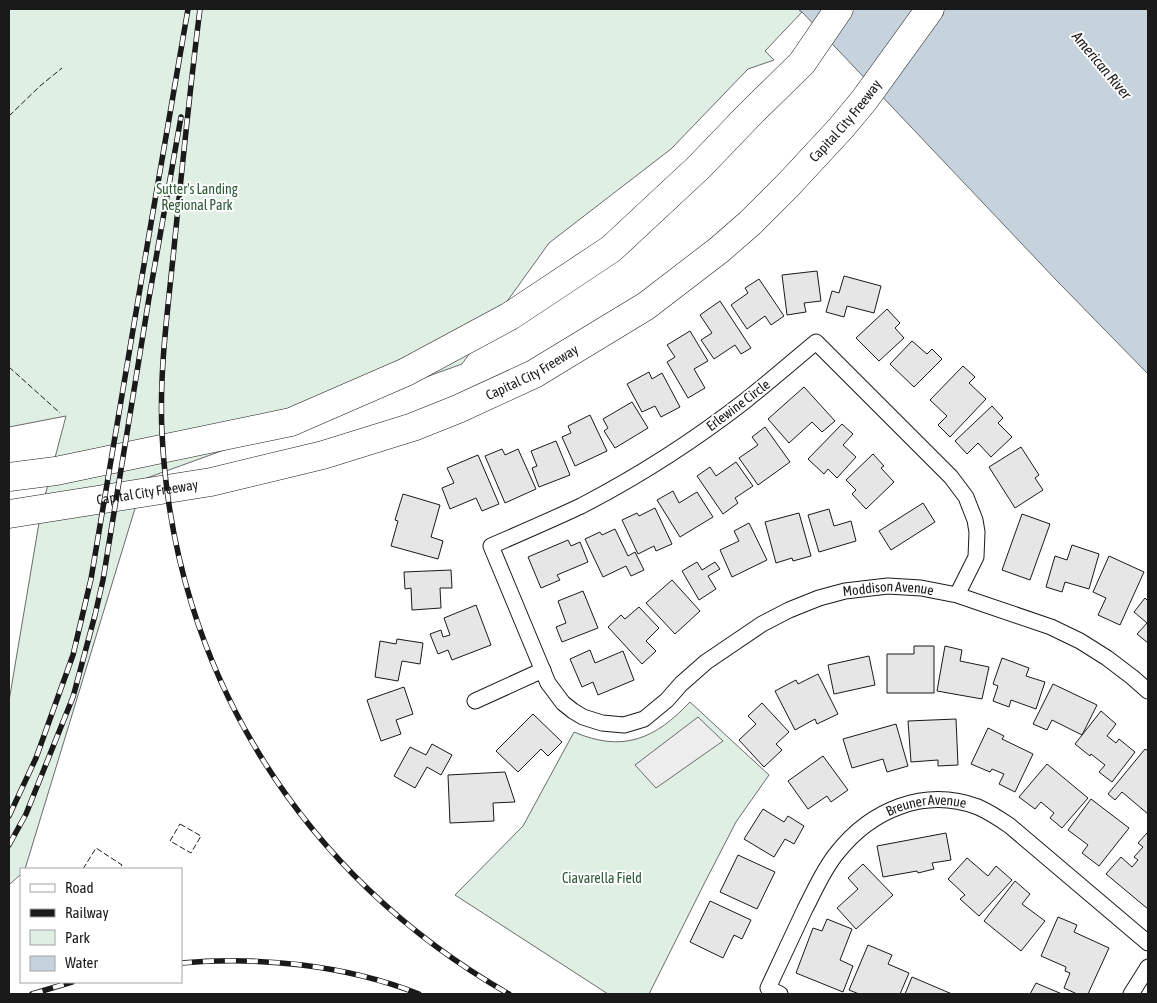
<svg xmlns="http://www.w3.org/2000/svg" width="1157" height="1003" font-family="'Asap Condensed',sans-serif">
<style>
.green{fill:#e0efe3;stroke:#6a6a6a}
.parking{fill:#ededed;stroke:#6a6a6a}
.water{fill:#c6d2dc;stroke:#6a6a6a}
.building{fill:#e6e6e6;stroke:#1a1a1a}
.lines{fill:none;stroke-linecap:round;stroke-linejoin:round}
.minor-casing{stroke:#1a1a1a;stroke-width:17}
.motorway-casing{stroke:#1a1a1a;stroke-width:29}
.minor{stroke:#fff;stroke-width:15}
.motorway{stroke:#fff;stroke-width:28}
.rail-casing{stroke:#1a1a1a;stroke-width:5.5}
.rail{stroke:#fff;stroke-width:4;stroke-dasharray:11;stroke-linecap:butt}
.fence{stroke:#1a1a1a;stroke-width:1;stroke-dasharray:6 2.5;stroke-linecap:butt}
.labels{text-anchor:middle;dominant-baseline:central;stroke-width:4;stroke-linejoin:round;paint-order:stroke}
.street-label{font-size:14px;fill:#1a1a1a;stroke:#fff}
.park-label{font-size:14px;fill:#2b5a34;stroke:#fff}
.water-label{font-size:15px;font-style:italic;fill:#1a1a1a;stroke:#fff}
</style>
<rect width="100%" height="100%" fill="#fff"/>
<!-- green -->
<g class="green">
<path d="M9 9H798L802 12 765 51 774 60 748 69 671 149 549 243 462 364 144 479 25 869H21V874L9 885V701L41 511 66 416 9 427Z"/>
<path d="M690 702 769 775 736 822 704 884 649 994H608L455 895 523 826 574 732C623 753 655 739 690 702Z"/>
</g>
<!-- parking -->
<path class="parking" d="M698 717 723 741 656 788 635 765Z"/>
<!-- water -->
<path class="water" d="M798 9H1148V374L1058 282 802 12Z"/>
<!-- building -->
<g class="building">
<path d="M817 271 821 301 804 303 806 312 787 315 782 275Z"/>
<path d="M844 276 881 286 874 313 847 306 844 317 826 312 832 291 839 293Z"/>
<path d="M759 279 784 316 771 325 765 316 747 329 731 305 748 293 745 288Z"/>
<path d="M720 301 751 348 741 354 735 345 714 359 701 340 712 333 700 315Z"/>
<path d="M887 309 900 323 895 328 904 338 879 361 856 338Z"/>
<path d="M690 331 708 361 694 369 705 388 688 398 667 362 675 357 667 345Z"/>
<path d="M912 341 927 354 932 349 942 359 914 387 890 364Z"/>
<path d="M963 366 975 377 969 383 986 399 950 437 938 425 947 416 930 400Z"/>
<path d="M649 372 652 379 662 373 680 407 661 417 655 406 642 412 627 384Z"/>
<path d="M804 387 835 421 822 432 812 422 789 443 768 419Z"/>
<path d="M632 402 648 428 615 448 604 431 608 428 603 419Z"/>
<path d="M992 406 1003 418 998 423 1012 437 991 457 978 443 967 454 955 441Z"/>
<path d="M590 415 607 451 575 466 562 437 571 433 568 426Z"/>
<path d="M842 424 853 434 843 445 856 457 837 478 828 469 824 474 808 459Z"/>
<path d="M765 427 790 462 758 485 739 458 758 445 752 437Z"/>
<path d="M556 441 570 475 539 487 532 468 537 466 531 451Z"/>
<path d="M1021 447 1039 475 1035 478 1043 490 1015 508 989 467Z"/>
<path d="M502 449 505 455 518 449 536 489 505 503 485 456Z"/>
<path d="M873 454 884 466 881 468 894 482 866 509 852 494 856 490 846 480Z"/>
<path d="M478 455 499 504 482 511 476 498 450 509 442 488 454 483 447 468Z"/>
<path d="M736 462 753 486 735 498 738 503 723 514 697 476 710 467 716 476Z"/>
<path d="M673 491 679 503 697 492 713 517 680 537 657 500Z"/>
<path d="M403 494 440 505 431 537 443 541 438 559 391 546 398 521 395 520Z"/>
<path d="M923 503 935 522 891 550 879 531Z"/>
<path d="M655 508 672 544 656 551 654 546 638 554 622 520 637 513 639 516Z"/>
<path d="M829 509 834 526 851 521 856 541 819 552 808 515Z"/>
<path d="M799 513 811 556 793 561 792 558 776 563 765 522Z"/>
<path d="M1022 514 1050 524 1030 580 1002 570Z"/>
<path d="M749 523 767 560 732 577 720 550 739 541 734 531Z"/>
<path d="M615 529 628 556 635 552 644 570 631 576 626 566 603 577 585 539 600 532 602 535Z"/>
<path d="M568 540 571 546 580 542 588 562 557 575 560 580 541 588 528 557Z"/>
<path d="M1072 545 1099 554 1089 589 1065 582 1062 592 1046 587 1055 556 1067 560Z"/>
<path d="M1109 556 1144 572 1120 625 1098 615 1106 598 1093 592Z"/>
<path d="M697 562 702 570 715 562 720 569 708 576 716 589 699 600 682 571Z"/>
<path d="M451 570 452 588H440L441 608 412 610 411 588 405 589 404 572Z"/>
<path d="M672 580 700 611 675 634 646 603Z"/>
<path d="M583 591 598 628 562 642 556 627 566 623 558 601Z"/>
<path d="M1145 598 1148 601V643L1137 634 1147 623 1134 612Z"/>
<path d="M476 605 491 645 452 660 448 650 438 654 430 634 441 630 443 637 450 635 444 618Z"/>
<path d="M639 607 659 628 646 641 656 651 642 664 608 627 621 615 625 619Z"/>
<path d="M397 639 423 643 420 664 402 661 398 681 375 677 380 641 396 644Z"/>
<path d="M914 646H934V693H887V654H914Z"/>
<path d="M945 646 962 650 960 661 989 667 982 699 937 691Z"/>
<path d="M590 650 595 663 623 651 634 680 598 695 593 682 582 687 570 659Z"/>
<path d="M869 656 875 685 834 694 828 665Z"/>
<path d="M1002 658 1029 668 1026 676 1045 682 1036 709 1011 700 1009 707 993 701 998 686 993 684Z"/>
<path d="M818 674 838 714 817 724 815 719 795 730 775 691 796 680 798 684Z"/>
<path d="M1053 684 1097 705 1082 735 1052 720 1047 730 1033 724Z"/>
<path d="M404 687 413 714 396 720 401 734 381 741 367 700Z"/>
<path d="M762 703 789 732 776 744 782 750 764 767 739 740 756 724 748 716Z"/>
<path d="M1101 711 1116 724 1107 736 1116 743 1119 739 1135 752 1112 782 1099 772 1105 765 1091 754 1090 756 1075 744Z"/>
<path d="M533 714 562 742 548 756 541 749 518 772 496 751Z"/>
<path d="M956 719 958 765 938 766V760L911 762 908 721Z"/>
<path d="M896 724 908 766 887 772 883 759 852 768 843 739Z"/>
<path d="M988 728 1004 736 1002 739 1033 754 1015 792 999 784 1004 774 992 769 990 772 971 764Z"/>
<path d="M432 744 452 755 441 775 427 767 415 788 394 776 410 747 426 755Z"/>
<path d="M1145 749 1148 751V814L1122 792 1115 800 1108 794Z"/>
<path d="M823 756 848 790 831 802 827 796 808 809 788 781Z"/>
<path d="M1047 764 1088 798 1062 828 1050 818 1054 813 1041 802 1035 809 1019 797Z"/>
<path d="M505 772 515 802 493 803 494 821 450 823 448 775Z"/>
<path d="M1091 799 1129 828 1099 866 1082 853 1088 845 1068 830Z"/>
<path d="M763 809 784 822 788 816 804 826 794 844 785 839 774 857 744 839Z"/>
<path d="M946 833 951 860 932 863 934 869 918 873 917 871 883 877 877 846Z"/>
<path d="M1147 833 1148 834V909L1106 874 1121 857 1132 867 1138 860 1134 857 1143 847 1138 843Z"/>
<path d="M738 855 775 872 757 909 720 892Z"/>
<path d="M967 858 988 876 996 866 1012 880 979 916 960 899 965 895 948 879Z"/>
<path d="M863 864 893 895 856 929 837 908 858 889 848 878Z"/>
<path d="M1015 881 1030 894 1022 904 1045 921 1021 951 984 921Z"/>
<path d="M710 901 751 920 742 939 734 935 723 958 690 942Z"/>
<path d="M1058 917 1077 925 1074 932 1109 948 1088 994H1077L1064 988 1070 973 1065 971 1066 967 1041 956Z"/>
<path d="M827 919 852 929 840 960 853 966 843 992 796 973 813 928 822 931Z"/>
<path d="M868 945 892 955 888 964 909 973 900 994H859L849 990Z"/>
<path d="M912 977 952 994H905Z"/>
<path d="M1036 983 1062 994H1030Z"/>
</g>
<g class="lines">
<defs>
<g id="minor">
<path id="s1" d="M957 595 976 557 977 532 975 520 966 497 951 477 816 342C792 362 769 382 745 401 696 439 637 477 581 506 551 520 521 533 491 546L548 683 563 703 573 711 583 717 602 723 624 725 644 719 667 700 681 684 706 662 762 624 789 610 819 598 845 591 888 586 921 588 957 595 1051 627 1080 641 1107 658 1132 677 1148 691"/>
<path d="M475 701 543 670"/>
<path id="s2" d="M780 994 768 988C780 962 793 935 805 909 815 890 823 870 837 853 871 810 924 787 978 807 989 812 1000 819 1010 826L1148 943"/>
<path d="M1131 994 1148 967"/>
</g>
<g id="motorway">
<path d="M9 477 56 471 291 422 406 372 510 316 611 249 699 167 749 115 802 63 839 9"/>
<path id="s3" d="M9 514 211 482 323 455 413 427 458 409 534 374 646 306 719 250 750 223 789 184 841 128 865 99 930 9"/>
</g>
</defs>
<!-- minor casing -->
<use href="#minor" class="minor-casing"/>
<!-- motorway casing -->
<use href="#motorway" class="motorway-casing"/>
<!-- minor -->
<use href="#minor" class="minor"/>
<!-- motorway -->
<use href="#motorway" class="motorway"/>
<defs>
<g id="rail">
<path d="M200 9C190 88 182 168 174 248 168 309 159 371 162 433 173 671 302 876 509 994"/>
<path d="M9 816 36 758 73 655 91 579 149 235 188 9"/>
<path d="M9 845 26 814 73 697 95 615 103 580 149 298 181 117"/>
<path d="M181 963C259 956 346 965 419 994"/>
<path d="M32 994 72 982"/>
</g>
</defs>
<!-- rail casing -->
<use href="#rail" class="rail-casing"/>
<!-- rail -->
<use href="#rail" class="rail"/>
<!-- fence -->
<g class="fence">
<path d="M9 116 40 86 62 68"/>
<path d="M9 367 60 413"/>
<path d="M180 824 201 836 191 853 170 841Z"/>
<path d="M83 869 96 848 122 865 120 869"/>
</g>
</g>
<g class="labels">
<!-- street labels -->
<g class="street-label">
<text stroke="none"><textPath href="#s3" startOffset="950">Capital City Freeway</textPath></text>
<text stroke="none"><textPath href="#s3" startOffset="545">Capital City Freeway</textPath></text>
<text transform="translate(738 405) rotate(-37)">Erlewine Circle</text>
<text stroke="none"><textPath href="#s3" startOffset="140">Capital City Freeway</textPath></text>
<text stroke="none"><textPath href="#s1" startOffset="1252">Moddison Avenue</textPath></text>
<text stroke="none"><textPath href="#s2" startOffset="271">Breuner Avenue</textPath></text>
</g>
<!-- park labels -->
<g class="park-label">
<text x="197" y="189">Sutter's Landing<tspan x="197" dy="16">Regional Park</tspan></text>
<text x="602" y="878">Ciavarella Field</text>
</g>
<!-- water labels -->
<g class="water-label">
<text transform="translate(1102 65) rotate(50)">American River</text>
</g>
</g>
<!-- border -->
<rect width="1157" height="1003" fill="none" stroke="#1a1a1a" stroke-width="20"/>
<!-- legend -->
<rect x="20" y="868" width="162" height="115" fill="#ffffff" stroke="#a3a3a3"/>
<rect x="30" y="884" width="25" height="8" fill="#ffffff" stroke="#a3a3a3"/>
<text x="65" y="893" font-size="15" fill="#1a1a1a">Road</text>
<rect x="30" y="909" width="25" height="8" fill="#1a1a1a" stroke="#a3a3a3"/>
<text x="65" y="918" font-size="15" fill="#1a1a1a">Railway</text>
<rect x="30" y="930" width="25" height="15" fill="#e0efe3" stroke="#a3a3a3"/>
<text x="65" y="943" font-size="15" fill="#1a1a1a">Park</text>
<rect x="30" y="956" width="25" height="15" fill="#c6d2dc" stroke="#a3a3a3"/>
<text x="65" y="968" font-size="15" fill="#1a1a1a">Water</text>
</svg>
